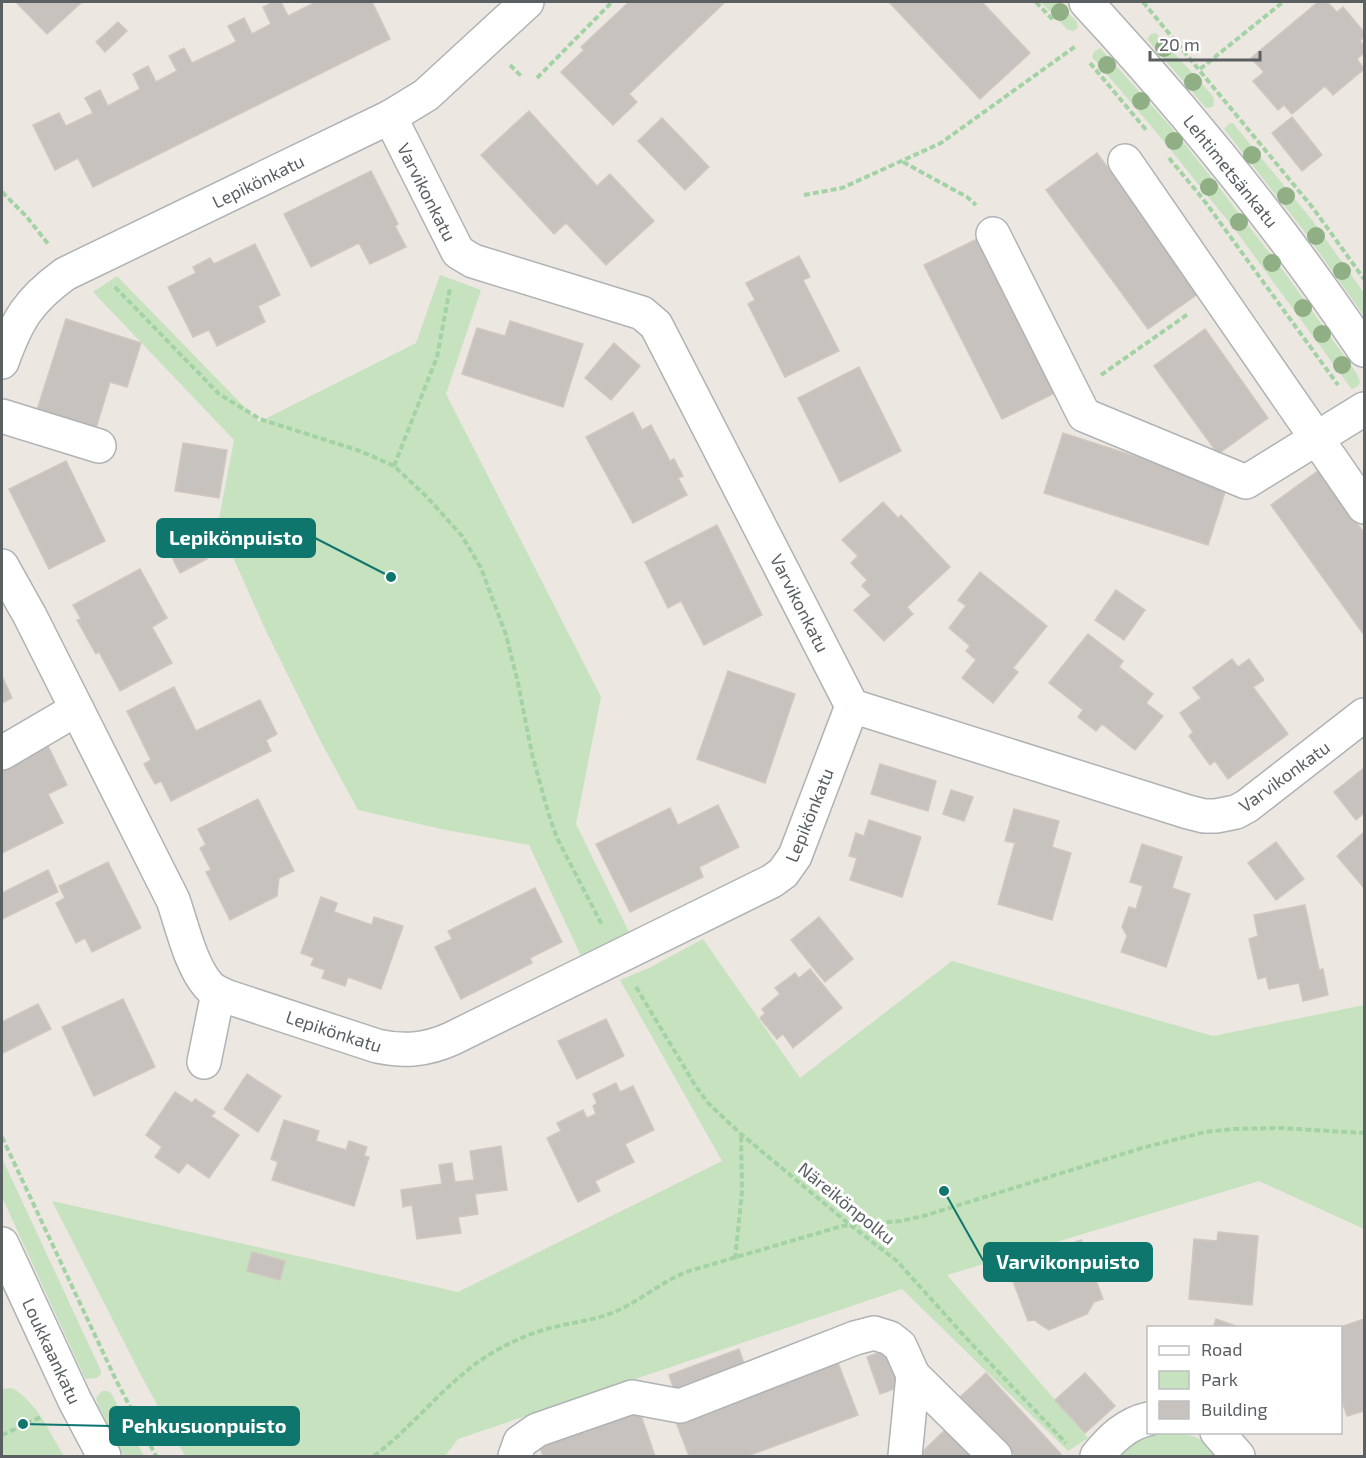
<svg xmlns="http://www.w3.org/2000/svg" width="1366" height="1458" font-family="'Exo 2',sans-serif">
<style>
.green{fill:#c7e2bf}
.building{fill:#c7c2be;stroke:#d0c8c0;stroke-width:1.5}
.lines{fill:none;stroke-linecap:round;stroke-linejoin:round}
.minor-casing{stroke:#afb3b6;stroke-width:36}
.path{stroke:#a3d3a5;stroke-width:4;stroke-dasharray:6 3;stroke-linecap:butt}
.minor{stroke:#fff;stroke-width:33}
.tree{fill:#90af85}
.labels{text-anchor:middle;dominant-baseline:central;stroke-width:6;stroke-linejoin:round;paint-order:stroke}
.street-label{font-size:18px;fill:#5a5f61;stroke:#fff}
.leader{fill:none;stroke:#0f766e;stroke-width:2}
.callout-dot{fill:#0f766e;stroke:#fff;stroke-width:2}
.callout{fill:#0f766e;stroke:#0f766e;stroke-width:2}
.callout-label{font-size:20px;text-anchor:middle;font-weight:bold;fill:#fff}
</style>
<rect width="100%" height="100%" fill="#ece7e1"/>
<!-- green -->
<g class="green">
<path d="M1041 2H1058L1077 22 1078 27 1074 31 1068 30Z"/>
<path d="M1156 33 1212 95 1214 100 1213 107 1206 108 1147 39 1151 34Z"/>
<path d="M1100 48 1170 126 1207 172 1285 273 1357 374 1360 382 1358 386 1352 389 1350 387 1236 231 1157 133 1092 57 1094 52Z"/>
<path d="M1230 123H1233L1312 220 1364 293V316L1301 227 1224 129Z"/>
<path d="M440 275 481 290 446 394 601 697 576 824 629 932 582 958 529 845 446 830 358 810 321 742 266 631 218 524 234 440 93 292 117 276 259 422 416 343Z"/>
<path d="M703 939 800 1078 952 961 1213 1036 1364 1005V1229L1259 1181 947 1275 1088 1438 1068 1451 902 1289 458 1439 445 1456H185L143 1379 52 1201 458 1292 722 1161 620 980 649 968Z"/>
<path d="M2 1158 101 1371V1374L97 1378 86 1379 84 1376 2 1197Z"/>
<path d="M12 1388C37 1402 49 1432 64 1456H2V1389Z"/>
<path d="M102 1391H108L111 1393 144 1456H124L98 1405 96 1398Z"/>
<path d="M1158 1432C1189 1433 1200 1435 1222 1456H1116L1137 1441Z"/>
</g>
<!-- building -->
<g class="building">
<path d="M16 2H82L47 34Z"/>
<path d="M273 2H281L288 16 316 2H372L390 39 93 187 78 158 55 170 33 125 59 113 66 126 93 113 85 98 100 90 108 106 140 89 133 74 148 66 156 82 177 71 169 56 184 48 192 63 232 44 236 41 228 26 244 18 252 34 271 24 263 7Z"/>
<path d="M629 2H725L629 94 637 102 613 125 561 72 584 50 581 47Z"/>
<path d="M889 2H982L1030 53 980 99Z"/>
<path d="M1318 2H1327L1337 12 1343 7 1364 32V37L1360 41 1364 46V53L1357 59 1364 69 1333 95 1325 86 1292 114 1284 105 1278 110 1253 81 1264 72 1251 58Z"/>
<path d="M118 22 127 31 105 52 96 42Z"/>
<path d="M529 111 597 186 610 174 654 221 606 265 566 223 554 234 481 155Z"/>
<path d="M1292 117 1322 155 1302 171 1272 133Z"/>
<path d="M662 118 709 167 685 190 638 141Z"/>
<path d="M1097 153 1199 293 1148 329 1046 190Z"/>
<path d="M371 171 398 224 395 226 406 247 370 264 359 243 311 267 284 214Z"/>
<path d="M979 238 1057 392 1002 419 924 265Z"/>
<path d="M255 244 280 295 258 306 265 322 217 346 209 330 193 337 168 287 196 273 193 267 210 258 214 264Z"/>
<path d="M799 256 810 277 803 280 839 351 785 377 748 304 755 300 746 283Z"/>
<path d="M66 319 141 343 127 387 110 382 96 428 37 410Z"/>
<path d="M510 321 583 344 563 407 462 374 477 328 505 336Z"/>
<path d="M1205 329 1268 418 1218 454 1154 366Z"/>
<path d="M614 343 640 366 611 400 585 378Z"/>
<path d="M859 367 901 451 840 482 798 398Z"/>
<path d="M633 412 642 430 651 425 670 461 674 459 683 476 678 478 687 495 633 523 586 437Z"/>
<path d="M1063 433 1227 486 1208 545 1044 493Z"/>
<path d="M183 443 227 450 219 498 175 491Z"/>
<path d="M66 461 105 541 49 569 9 489Z"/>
<path d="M1319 470 1364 533V635L1271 505Z"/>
<path d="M883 502 898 518 901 515 950 567 907 607 913 614 884 641 854 610 871 595 862 586 867 580 851 563 858 556 842 540Z"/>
<path d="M717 525 762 615 704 645 681 601 668 608 645 562Z"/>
<path d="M197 538 207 559 180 573 170 553Z"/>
<path d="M140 569 167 618 152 627 172 663 120 691 99 652 96 654 77 620 81 619 73 605Z"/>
<path d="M980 572 1047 626 1013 668 1018 672 993 703 962 678 976 660 966 651 970 646 949 628 966 606 958 600Z"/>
<path d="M1116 590 1145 610 1124 640 1095 620Z"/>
<path d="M1088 634 1123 661 1119 667 1153 694 1146 703 1163 716 1135 750 1102 724 1096 731 1078 717 1083 710 1049 683Z"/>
<path d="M1232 659 1238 667 1249 659 1264 680 1253 687 1288 734 1228 779 1215 761 1210 765 1189 736 1193 732 1180 713 1201 698 1193 688Z"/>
<path d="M728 671 795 694 765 783 697 759Z"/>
<path d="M2 676 12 698 2 703Z"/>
<path d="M174 687 196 731 260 700 277 734 266 740 271 751 171 801 161 781 155 784 144 764 151 760 127 711Z"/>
<path d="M48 746 67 785 48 794 63 823 2 853V769Z"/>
<path d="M880 764 936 781 928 811 871 794Z"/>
<path d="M1364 768V813L1356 820 1334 792Z"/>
<path d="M951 790 973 797 964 821 943 814Z"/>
<path d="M258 799 294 871 279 878 277 896 230 920 206 872 211 870 200 848 206 845 198 829Z"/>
<path d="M718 805 739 847 699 867 703 877 630 912 596 844 670 808 678 825Z"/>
<path d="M1014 809 1059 821 1052 847 1071 853 1052 920 998 904 1015 843 1005 841Z"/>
<path d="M869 820 921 837 902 897 850 880 857 858 849 856 856 833 864 836Z"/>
<path d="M1364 832V888L1337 856Z"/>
<path d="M1276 842 1304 879 1276 900 1248 863Z"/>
<path d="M1142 844 1182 857 1172 888 1190 894 1166 967 1121 952 1127 936 1122 927 1129 907 1136 909 1143 886 1130 882Z"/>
<path d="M108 862 141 928 92 952 85 938 76 943 56 903 65 898 59 886Z"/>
<path d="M48 870 58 892 2 919V893Z"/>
<path d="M535 888 562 942 530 958 532 963 461 999 435 947 452 939 448 931Z"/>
<path d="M321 897 337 903 334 912 372 925 374 917 403 926 381 989 348 977 345 986 322 978 325 970 311 965 314 958 301 953Z"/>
<path d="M1305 905 1319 970 1323 969 1328 995 1303 1001 1299 983 1269 989 1266 977 1258 979 1249 939 1258 936 1254 915Z"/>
<path d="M819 917 853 959 825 982 791 940Z"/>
<path d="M810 969 842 1008 793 1048 783 1034 777 1039 760 1018 765 1013 762 1009 780 994 775 988 795 973 799 978Z"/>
<path d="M123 999 155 1067 94 1096 62 1027Z"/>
<path d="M38 1004 51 1029 3 1053 2 1022Z"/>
<path d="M606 1019 624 1056 577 1079 558 1041Z"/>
<path d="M247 1074 281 1096 258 1132 224 1109Z"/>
<path d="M616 1083 620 1092 633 1086 654 1130 625 1144 634 1162 595 1181 600 1191 578 1202 547 1138 561 1131 557 1123 583 1110 587 1118 596 1114 593 1106 597 1103 593 1094Z"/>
<path d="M175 1092 192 1103 195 1099 215 1112 211 1116 239 1135 209 1178 187 1163 179 1173 155 1157 162 1147 146 1135Z"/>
<path d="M284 1120 319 1131 316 1141 346 1150 349 1141 367 1147 364 1156 369 1157 354 1206 272 1180 278 1162 271 1159Z"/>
<path d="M501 1146 507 1190 475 1194 478 1214 458 1217 461 1233 417 1239 412 1205 403 1207 401 1190 442 1184 439 1165 452 1163 455 1182 474 1180 470 1151Z"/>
<path d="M1218 1232 1258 1236 1252 1305 1189 1299 1194 1239 1217 1241Z"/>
<path d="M1081 1240 1103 1299 1094 1302 1087 1314 1049 1330 1038 1323 1035 1320 1028 1321 1008 1268Z"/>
<path d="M252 1252 285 1261 280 1280 247 1271Z"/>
<path d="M1216 1319 1241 1328H1213Z"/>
<path d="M1364 1319V1411L1347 1416 1340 1395V1328H1337Z"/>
<path d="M739 1349 747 1372 677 1398 669 1375Z"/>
<path d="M889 1349 902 1386 880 1394 867 1357Z"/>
<path d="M835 1355 858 1415 748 1456H689L674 1417Z"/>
<path d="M986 1373 1061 1454 1058 1456H1015L960 1397Z"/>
<path d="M1085 1373 1115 1406 1085 1433 1055 1400Z"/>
<path d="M638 1407 655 1456H543L538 1442Z"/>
<path d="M946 1429 972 1456H924L921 1453Z"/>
</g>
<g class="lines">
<defs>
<g id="minor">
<path d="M1086 2C1187 111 1281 227 1364 350"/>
<path d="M390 117 458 252 473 261 642 313 656 325 852 706 1188 812 1204 816H1216L1236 812 1247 806 1364 715"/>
<path d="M1125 161 1364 507"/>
<path d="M993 234 1084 415 1246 482 1364 409"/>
<path d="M2 362C17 320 28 301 65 274L390 117 426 95 527 2"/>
<path d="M2 416 99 446"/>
<path d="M2 566 30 616 173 900C182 925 190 964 208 985 213 991 221 994 228 997L377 1046C404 1052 426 1050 451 1039L772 881 783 873 795 856 852 706"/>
<path d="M2 753 77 709"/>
<path d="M204 1062 218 993"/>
<path d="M2 1244 75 1401 104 1456"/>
<path d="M1217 1432 1238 1456"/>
<path d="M515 1456 520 1442 537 1430 632 1397 680 1406 855 1338 874 1333 890 1338 900 1346 913 1375 995 1456"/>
<path d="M905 1456 913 1375"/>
<path d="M1097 1456C1111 1439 1126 1424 1148 1419"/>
</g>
</defs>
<!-- minor casing -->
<use href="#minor" class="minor-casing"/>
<!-- path -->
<g class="path">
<path d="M1036 2 1054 21"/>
<path d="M1143 2 1313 208 1364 279"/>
<path d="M1090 63 1147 131"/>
<path d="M510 65 522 77"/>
<path d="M1200 69 1283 2"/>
<path d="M537 78 612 2"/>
<path d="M1169 158 1203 199 1338 385"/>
<path d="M903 162 967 197 976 205"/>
<path d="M2 192 26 216 49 245"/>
<path d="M804 195 842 188 941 143 1076 46"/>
<path d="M115 287 219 394 260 419 360 451 394 466 427 497 462 536 481 568 506 635 518 683 532 754 548 812 557 838 602 925"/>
<path d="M1101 375 1188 314"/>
<path d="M394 466 437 357 450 288"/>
<path d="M636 987 695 1085 708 1103 741 1134 849 1224 897 1261 967 1339 1066 1443"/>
<path d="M2 1137 116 1380 156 1456"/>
<path d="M735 1259 742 1192 741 1134"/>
<path d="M2 1435 43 1416"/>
<path d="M374 1456C414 1426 444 1384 487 1356 506 1344 528 1334 550 1328 573 1322 599 1320 621 1309 644 1298 664 1280 689 1271L842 1226 901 1221 927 1215 1142 1148 1205 1132 1233 1129 1279 1128 1364 1133"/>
</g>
<!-- minor -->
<use href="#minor" class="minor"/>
</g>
<!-- trees -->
<g class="tree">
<circle cx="1060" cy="12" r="9"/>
<circle cx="1164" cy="48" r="9"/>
<circle cx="1107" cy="65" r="9"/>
<circle cx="1193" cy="82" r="9"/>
<circle cx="1141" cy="101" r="9"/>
<circle cx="1174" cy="141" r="9"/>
<circle cx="1252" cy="155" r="9"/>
<circle cx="1209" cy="187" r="9"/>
<circle cx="1286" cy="196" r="9"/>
<circle cx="1239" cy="222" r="9"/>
<circle cx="1316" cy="236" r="9"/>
<circle cx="1272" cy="263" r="9"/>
<circle cx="1342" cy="271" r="9"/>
<circle cx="1303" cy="308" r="9"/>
<circle cx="1322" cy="334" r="9"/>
<circle cx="1342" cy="365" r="9"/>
</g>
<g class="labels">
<!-- street labels -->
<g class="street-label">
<text transform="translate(1231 171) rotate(51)">Lehtimetsänkatu</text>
<text transform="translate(258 181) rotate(-26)">Lepikönkatu</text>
<text transform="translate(427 192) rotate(63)">Varvikonkatu</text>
<text transform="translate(800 603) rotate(63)">Varvikonkatu</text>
<text transform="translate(1284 776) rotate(-36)">Varvikonkatu</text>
<text transform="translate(809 815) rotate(-68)">Lepikönkatu</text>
<text transform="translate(334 1031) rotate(18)">Lepikönkatu</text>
<text transform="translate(847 1203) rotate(39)">Näreikönpolku</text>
<text transform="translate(52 1351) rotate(65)">Loukkaankatu</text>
</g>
</g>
<!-- callouts -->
<path class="leader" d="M391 577L315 538M944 1191L984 1262M23 1424L110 1426"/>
<g class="callout-dot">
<circle cx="391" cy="577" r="6"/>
<circle cx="944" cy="1191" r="6"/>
<circle cx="23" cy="1424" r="6"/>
</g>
<g class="callout">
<rect x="157" y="519" width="158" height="38" rx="6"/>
<rect x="984" y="1243" width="168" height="38" rx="6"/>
<rect x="110" y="1407" width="189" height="38" rx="6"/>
</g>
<g class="callout-label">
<text x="236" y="545">Lepikönpuisto</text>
<text x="1068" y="1269">Varvikonpuisto</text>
<text x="204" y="1433">Pehkusuonpuisto</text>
</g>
<!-- border -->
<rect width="1366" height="1458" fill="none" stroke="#5a5f61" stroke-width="6"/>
<!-- legend -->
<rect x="1147" y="1326" width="195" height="108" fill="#ffffff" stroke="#bdbfc0" stroke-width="1.5"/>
<rect x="1159" y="1346" width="30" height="9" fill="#ffffff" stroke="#bdbfc0" stroke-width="1.5"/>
<text x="1201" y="1356" font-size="18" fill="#5a5f61">Road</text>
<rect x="1159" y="1371" width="30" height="18" fill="#c7e2bf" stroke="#bdbfc0" stroke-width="1.5"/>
<text x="1201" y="1386" font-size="18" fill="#5a5f61">Park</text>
<rect x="1159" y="1401" width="30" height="18" fill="#c7c2be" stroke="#bdbfc0" stroke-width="1.5"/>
<text x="1201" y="1416" font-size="18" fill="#5a5f61">Building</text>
<!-- scale -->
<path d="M1150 51v9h110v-9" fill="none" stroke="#5a5f61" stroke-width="3"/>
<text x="1159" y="51" font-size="18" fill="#5a5f61" stroke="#ffffff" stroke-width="4.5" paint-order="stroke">20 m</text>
</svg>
